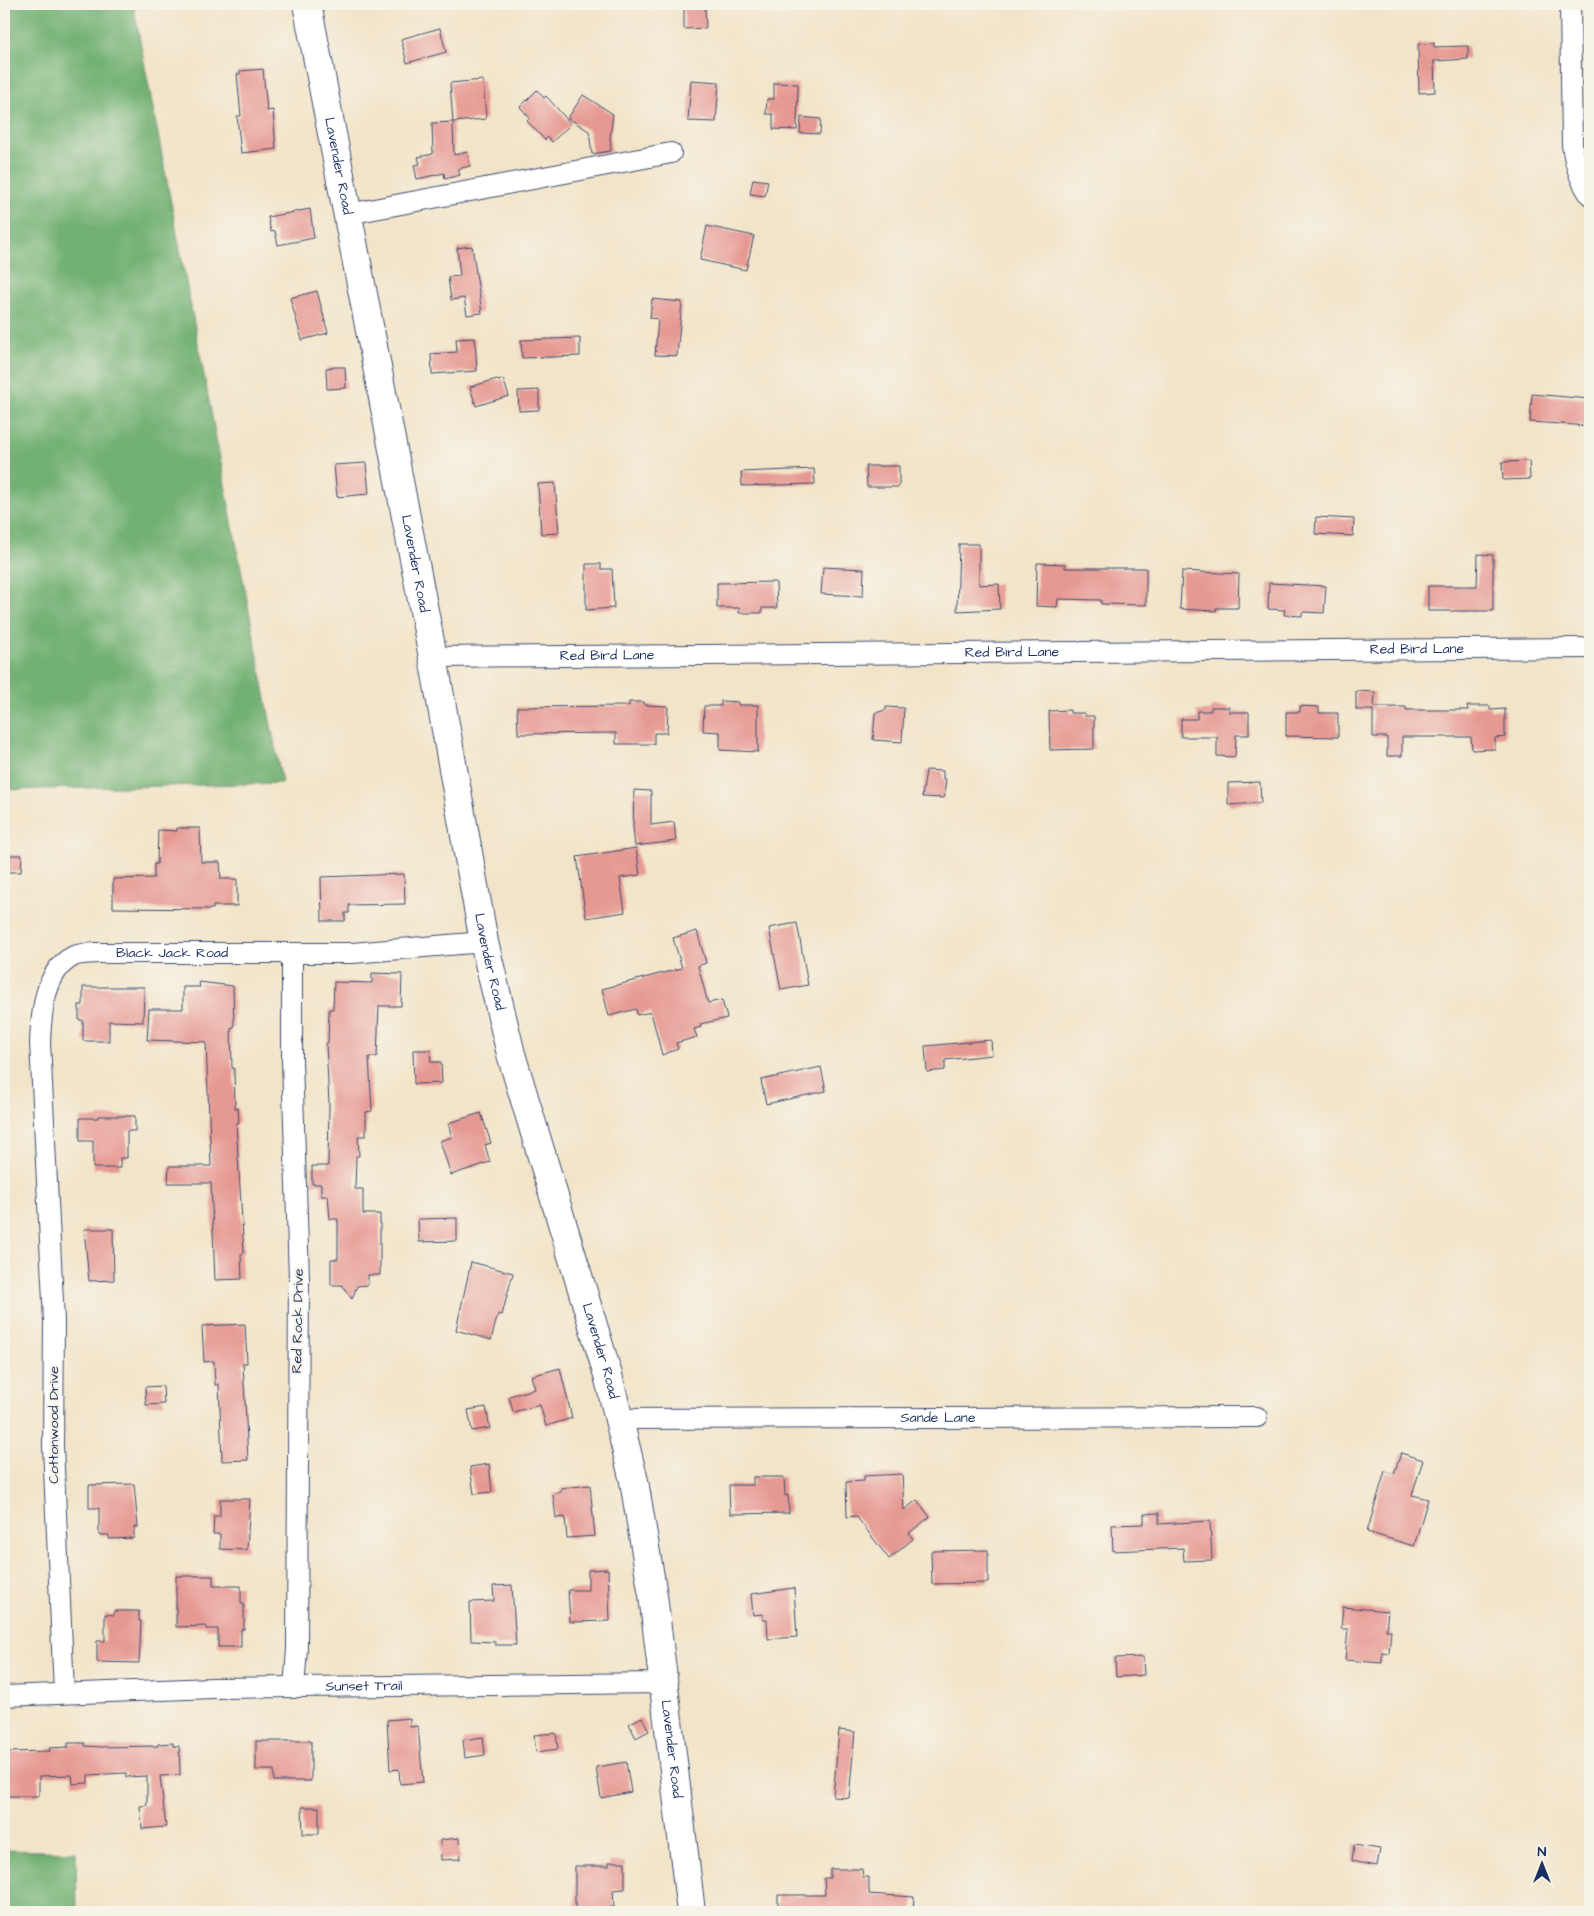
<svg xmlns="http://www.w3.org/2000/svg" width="1594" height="1916" font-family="'Architects Daughter',sans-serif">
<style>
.forest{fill:#72b173;stroke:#467068}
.building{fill:#e69993}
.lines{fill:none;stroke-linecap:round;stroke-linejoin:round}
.street-casing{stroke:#3b4a6e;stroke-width:22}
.secondary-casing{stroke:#3b4a6e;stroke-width:30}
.street{stroke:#fff;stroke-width:20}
.secondary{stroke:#fff;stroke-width:28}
.labels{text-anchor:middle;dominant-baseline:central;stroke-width:4.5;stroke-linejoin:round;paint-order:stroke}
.street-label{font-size:14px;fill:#1b2f5e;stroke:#f7f3e8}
</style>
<rect width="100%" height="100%" fill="#f7f3e8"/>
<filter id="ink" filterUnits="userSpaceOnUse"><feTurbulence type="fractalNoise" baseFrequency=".02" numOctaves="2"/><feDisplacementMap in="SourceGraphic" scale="10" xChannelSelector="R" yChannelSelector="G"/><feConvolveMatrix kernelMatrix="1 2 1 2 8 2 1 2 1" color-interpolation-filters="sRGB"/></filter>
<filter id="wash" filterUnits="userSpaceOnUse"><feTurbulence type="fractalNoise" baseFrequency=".0096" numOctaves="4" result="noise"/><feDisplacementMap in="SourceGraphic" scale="20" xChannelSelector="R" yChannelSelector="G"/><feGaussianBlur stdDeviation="1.12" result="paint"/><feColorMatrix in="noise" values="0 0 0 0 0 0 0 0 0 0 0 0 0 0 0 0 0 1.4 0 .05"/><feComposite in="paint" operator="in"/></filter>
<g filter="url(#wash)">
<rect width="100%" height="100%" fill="#f2e4c8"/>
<!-- forest -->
<g class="forest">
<path d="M4 4H133L282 783 4 790Z"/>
<path d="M4 1850 76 1852 77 1912H4Z"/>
</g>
<g id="blocks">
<!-- building -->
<g class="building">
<path d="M705 6 706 28 684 29V7Z"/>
<path d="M440 28 446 52 407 63 401 39Z"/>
<path d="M1434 43V47L1468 46V59L1434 61 1435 92 1419 93 1418 44Z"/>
<path d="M263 69 267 111 273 110 276 149 241 153 237 116H241L237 74H240V71Z"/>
<path d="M483 80 486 119 453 122 450 83Z"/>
<path d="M691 80 719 82 716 122 688 121Z"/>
<path d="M774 83 798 84 797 130 773 129V114H766L767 99H774Z"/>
<path d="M537 90 544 98 546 96 571 124 552 142 548 137 545 140 527 121 530 118 520 107Z"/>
<path d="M583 95 613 114 610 138 611 151 592 154 589 131 568 118Z"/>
<path d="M801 117 821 119 820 134 800 133Z"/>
<path d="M453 122 454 155 467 152 470 166 458 169 460 175 445 179 444 173 417 179 414 165 420 164 418 157 433 154 432 123Z"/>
<path d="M753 179 768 181 765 196 750 194Z"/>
<path d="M310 209 314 238 278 245 275 231 271 232 268 217Z"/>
<path d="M707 226 754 236 746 270 700 260Z"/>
<path d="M472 246 482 313 467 315 464 298 451 300 448 277 460 276 457 248Z"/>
<path d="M317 291 328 333 302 340 290 298Z"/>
<path d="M652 299 682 302 677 356 655 355 658 319 650 318Z"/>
<path d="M475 338 477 371 432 374 431 354 457 352 456 339Z"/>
<path d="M580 338V356L522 358 521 340Z"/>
<path d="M336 367H345L346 388 327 389 326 368Z"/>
<path d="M497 379 498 381 503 379 509 396 476 406 470 387Z"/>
<path d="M539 390V410L519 411 518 391Z"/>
<path d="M1532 394 1590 399 1589 426 1530 422Z"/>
<path d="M1529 461 1530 479 1503 480 1502 462Z"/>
<path d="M366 463 369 494 337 497 334 465Z"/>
<path d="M866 466H899V487H867Z"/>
<path d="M814 469 815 484 742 486 741 472Z"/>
<path d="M555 483 559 533 541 534 538 484Z"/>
<path d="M1316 517 1354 519 1353 536 1315 534Z"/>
<path d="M959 544H979V585L999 584 1000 609 957 611Z"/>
<path d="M1478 554 1493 555V611H1428V586H1477Z"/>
<path d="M1037 563 1065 564V568H1146V605L1101 604V600L1058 599 1057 607 1036 606Z"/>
<path d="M586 564H601V569H612L614 608 586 610Z"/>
<path d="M823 567 864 569 863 596 821 594Z"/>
<path d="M1182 571 1239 574 1238 608H1216V611L1180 609Z"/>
<path d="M776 582 777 608H762V613H739V608H717V583Z"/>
<path d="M1269 583 1326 586 1324 613 1302 612V616L1284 615 1285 610 1268 609Z"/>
<path d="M1356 691 1375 692 1374 707H1406V710H1468L1467 706H1490V710L1505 709V737L1495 738V749L1472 750 1471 737H1402V756H1387V737H1373V710H1356Z"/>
<path d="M721 701 738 702V705H758V752L720 750V732L703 731 704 706H721Z"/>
<path d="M629 702H644V705L668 706 667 733H654V744H616V733L518 734 517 707 629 706Z"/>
<path d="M1300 706 1319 707V713H1338V737L1286 736V712H1300Z"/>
<path d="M886 707 904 708 902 742 873 740 875 713 886 710Z"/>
<path d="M1211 707H1229V712H1249V735H1236L1235 757 1217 756V737H1181V719H1197V711H1211Z"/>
<path d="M1070 710V713H1085V716H1094V749L1050 750 1049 711Z"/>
<path d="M926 770 943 771V779H946L944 798 922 797Z"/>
<path d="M1260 782 1261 803 1228 805V783Z"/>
<path d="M634 790 651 791V825L674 822 676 841 635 846 633 828Z"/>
<path d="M177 828H200L201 862H220L221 879H237V906H213V909L113 908V879L154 878V864H157L158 830 177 831Z"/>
<path d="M636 848 640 875 620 878 625 912 586 918 577 857Z"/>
<path d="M7 855H22L21 872H6Z"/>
<path d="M404 874 405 904 349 905V913H345V921H322L321 877Z"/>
<path d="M797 923 808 985 781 990 769 928Z"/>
<path d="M697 931 706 963 698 966 708 1003 722 1000 727 1018 700 1024 701 1027 694 1029 697 1037 676 1043 678 1049 662 1055 651 1012 637 1015 636 1009 609 1016 602 989 682 968 673 938Z"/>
<path d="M372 973 402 974 401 1006H379L377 1057H369L372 1111 366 1112V1136H358L359 1156H356L355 1189H363V1214H380V1275H368V1285L357 1286 352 1299 342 1285H331V1259H338V1219H330L328 1196H321V1184H312V1166H328L329 1104 326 1043H328L329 1009H333L334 982 372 983Z"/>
<path d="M199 982 233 986 234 1027 231 1028 232 1068H234L235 1108H238L239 1123H236L244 1253 241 1254 242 1279 215 1280 211 1183H168L169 1166H211L206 1042 147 1040 149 1009H183V987H200Z"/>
<path d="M83 987H144L143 1022 109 1021V1041H83V1020H79V1005H83Z"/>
<path d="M991 1040 992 1055 945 1060V1070L927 1072 925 1046Z"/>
<path d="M413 1050H430L431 1062H441L442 1083 414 1084Z"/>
<path d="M821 1067 826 1091 766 1104 761 1080Z"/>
<path d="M481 1113 491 1143 485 1145 490 1162 451 1175 440 1141 452 1137 448 1123Z"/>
<path d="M98 1116H135V1131H127V1158H120V1168H93V1141H80V1118H98Z"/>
<path d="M457 1218V1241L419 1242 418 1219Z"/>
<path d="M84 1229H113L114 1280 89 1281Z"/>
<path d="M471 1262 513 1273 502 1315 498 1314 491 1340 456 1330Z"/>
<path d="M245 1324 247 1363H243L248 1460 222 1461 219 1384 215 1385 214 1361 204 1362 202 1326Z"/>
<path d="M560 1368 572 1418 546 1426 540 1405 513 1412 509 1396 535 1389 531 1376Z"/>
<path d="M163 1386 164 1404 146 1405 145 1387Z"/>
<path d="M486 1407 490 1428 472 1431 468 1410Z"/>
<path d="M1401 1453 1423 1460 1412 1495 1428 1499 1414 1546 1367 1532 1385 1471 1394 1474Z"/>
<path d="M489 1464 492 1492 474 1494 470 1467Z"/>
<path d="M902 1474 904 1510 917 1500 930 1517 909 1533 913 1539 889 1559 856 1516 847 1517 846 1482 864 1481V1476Z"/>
<path d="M753 1477H784L785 1496 788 1495 789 1513 730 1514 729 1485H753Z"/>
<path d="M134 1484 138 1527H134V1538L109 1539V1535H99V1508H89V1485Z"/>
<path d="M590 1485 595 1536 567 1538 565 1517 556 1518 553 1494 561 1492V1488Z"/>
<path d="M220 1499H250L247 1550 220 1549V1534H213L214 1516H220Z"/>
<path d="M1159 1513V1524L1210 1521 1212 1560 1184 1561 1183 1548 1113 1551 1112 1525 1144 1524V1514Z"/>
<path d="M988 1550V1583L932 1584 931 1551Z"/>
<path d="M608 1569 610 1621 570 1622 568 1590H588V1570Z"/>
<path d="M176 1576H213V1586H241V1604H244V1629H241V1647H218V1629H206V1626L176 1627Z"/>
<path d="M512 1585 516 1645H495V1642L471 1641 470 1602 494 1601 493 1586Z"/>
<path d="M794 1588 797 1637 768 1639 767 1620H763V1614L753 1615 751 1594Z"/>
<path d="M1343 1607 1388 1611 1386 1630H1391L1389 1653 1382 1652V1663L1345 1660 1348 1629H1341Z"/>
<path d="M114 1611H139V1621H141L139 1663 97 1662V1641H105V1614L114 1615Z"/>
<path d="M1143 1657 1144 1675 1116 1677 1115 1658Z"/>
<path d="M642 1717 649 1731 636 1738 629 1724Z"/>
<path d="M410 1718V1727L418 1726 423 1782 400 1784 399 1769 390 1770 387 1720Z"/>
<path d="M839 1730 855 1732 849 1798 833 1797Z"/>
<path d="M556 1733 558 1749 536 1752 534 1735Z"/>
<path d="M483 1737 485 1755 465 1758 463 1740Z"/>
<path d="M256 1741H311V1781H274V1770H256Z"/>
<path d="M68 1743H85V1746L101 1747 158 1746V1744L173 1743V1746H179L180 1775 160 1776 166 1827 142 1829 140 1806 147 1805V1776L126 1777V1773L88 1775V1783L73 1784 72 1775 39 1776V1796H4V1752L50 1751 49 1748 68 1747Z"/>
<path d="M626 1762 631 1792 601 1798 596 1767Z"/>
<path d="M302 1807H319V1834H303Z"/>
<path d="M459 1838 460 1859 441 1860 440 1840Z"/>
<path d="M1354 1845 1380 1849 1377 1866 1352 1861Z"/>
<path d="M609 1862H625V1889L613 1890 614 1907H610V1911L575 1912V1866H609Z"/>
<path d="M830 1869H862L863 1877H869V1894L914 1897 913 1912H778V1895H825L824 1878H830Z"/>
</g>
</g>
</g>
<g filter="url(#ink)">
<use href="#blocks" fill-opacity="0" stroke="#3b4a6e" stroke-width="1"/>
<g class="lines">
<defs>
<g id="street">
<path d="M1570 4 1572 145C1575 163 1579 179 1590 195"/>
<path d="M348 214 671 153"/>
<path id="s1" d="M433 657 1590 648"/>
<path d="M292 953V1061L299 1279 297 1649 294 1688"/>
<path id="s2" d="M619 1419 1257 1417"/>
<path id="s3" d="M64 1692 53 1446 54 1321 40 1043C41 1015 44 972 72 957 78 953 89 954 96 953H352L484 942"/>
<path id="s4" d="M4 1696 213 1688 664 1683"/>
</g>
<g id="secondary">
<path id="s5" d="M307 4 433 657 484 942 511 1054 608 1375 634 1481 653 1595 691 1912"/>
</g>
</defs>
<!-- street casing -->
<use href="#street" class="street-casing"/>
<!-- secondary casing -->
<use href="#secondary" class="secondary-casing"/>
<!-- street -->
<use href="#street" class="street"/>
<!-- secondary -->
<use href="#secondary" class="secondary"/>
</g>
</g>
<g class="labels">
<!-- street labels -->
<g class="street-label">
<text stroke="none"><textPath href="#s5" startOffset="165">Lavender Road</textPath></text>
<text stroke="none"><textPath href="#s5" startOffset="570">Lavender Road</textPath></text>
<text stroke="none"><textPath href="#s1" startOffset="984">Red Bird Lane</textPath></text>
<text stroke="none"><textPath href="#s1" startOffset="579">Red Bird Lane</textPath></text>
<text stroke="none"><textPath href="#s1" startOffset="174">Red Bird Lane</textPath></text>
<text stroke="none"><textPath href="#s3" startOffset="846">Black Jack Road</textPath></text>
<text stroke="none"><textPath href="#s5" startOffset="975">Lavender Road</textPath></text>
<text transform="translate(298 1321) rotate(-89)">Red Rock Drive</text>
<text stroke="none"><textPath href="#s5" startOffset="1380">Lavender Road</textPath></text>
<text stroke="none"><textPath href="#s2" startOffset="319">Sande Lane</textPath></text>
<text transform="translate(54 1425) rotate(-90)">Cottonwood Drive</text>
<text stroke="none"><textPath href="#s4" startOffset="360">Sunset Trail</textPath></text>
<text stroke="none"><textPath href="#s5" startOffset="1785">Lavender Road</textPath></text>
</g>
</g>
<!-- margin -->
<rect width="1594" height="1916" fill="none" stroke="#f7f3e8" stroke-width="20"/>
<!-- north arrow -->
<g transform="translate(1542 1864)" stroke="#f7f3e8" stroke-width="4" paint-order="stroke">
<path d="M0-4L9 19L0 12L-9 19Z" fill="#1b2f5e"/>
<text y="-8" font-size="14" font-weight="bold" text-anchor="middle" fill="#1b2f5e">N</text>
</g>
</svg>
